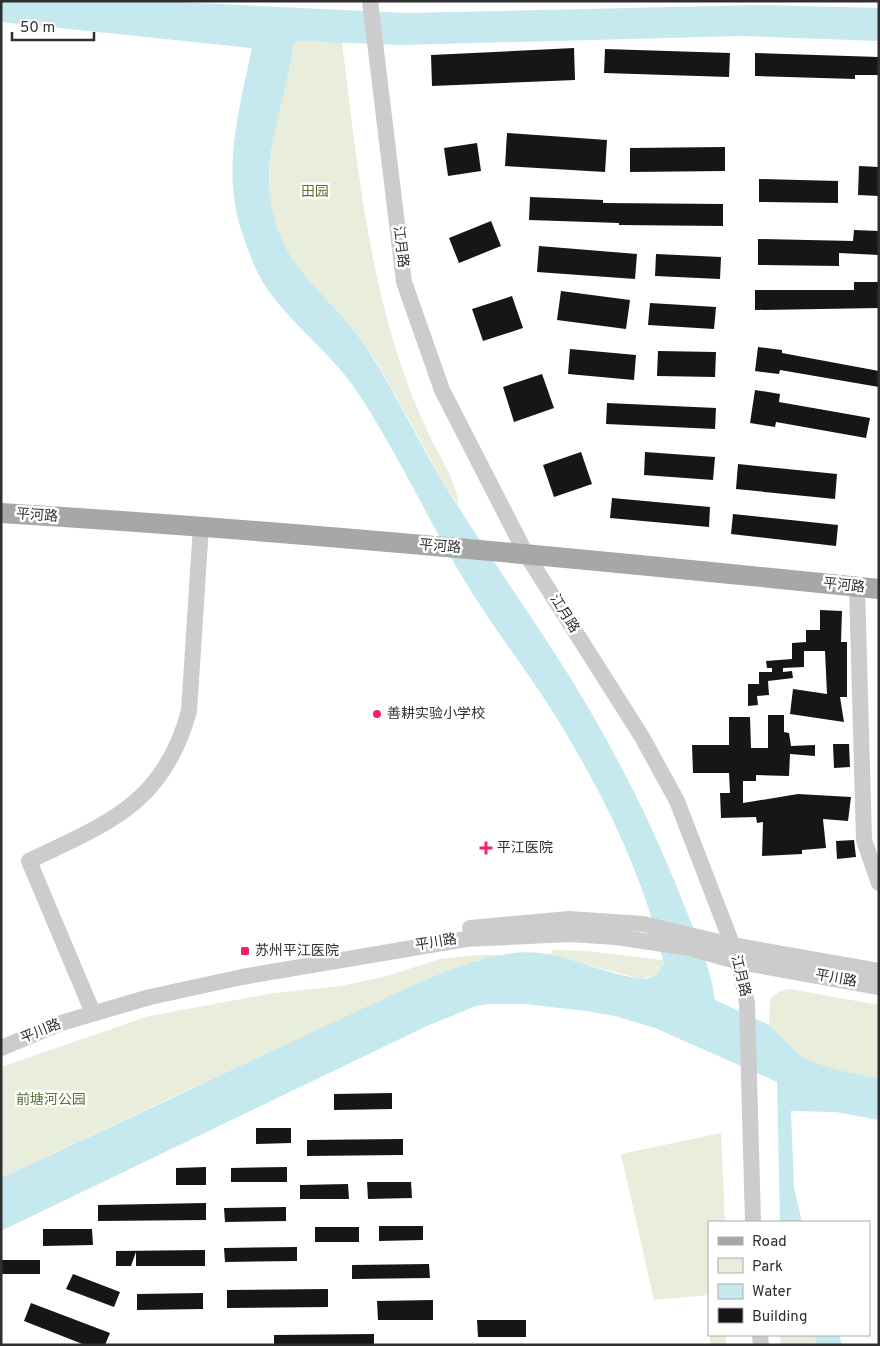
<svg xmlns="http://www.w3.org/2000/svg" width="880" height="1346" font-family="Overpass,'Noto Sans SC',sans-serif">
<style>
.green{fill:#e9eddb}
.water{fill:#c6e8ef}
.building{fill:#161616}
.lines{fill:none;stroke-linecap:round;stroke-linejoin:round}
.minor{stroke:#ccc;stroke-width:16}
.major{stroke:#a7a7a7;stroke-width:20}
.poi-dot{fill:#f5225f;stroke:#fff;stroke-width:2}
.labels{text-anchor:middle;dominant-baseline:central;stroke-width:5;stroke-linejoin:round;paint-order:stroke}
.park-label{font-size:14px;fill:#5d6f38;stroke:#fff}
.street-label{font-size:14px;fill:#2f2f2f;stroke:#fff}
.poi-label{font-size:14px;fill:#2f2f2f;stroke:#fff;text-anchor:start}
</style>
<rect width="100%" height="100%" fill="#fff"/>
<!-- green -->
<g class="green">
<path d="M297 41 342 42C355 146 365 249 396 350 405 379 416 407 429 435 440 458 457 481 459 507 426 457 401 399 368 349 334 299 283 270 271 207 263 160 284 90 293 42Z"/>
<path d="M552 950 587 951 663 960 664 967 657 975 641 979 551 955Z"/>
<path d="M479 955H513L478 960 168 1099 1 1178V1067L149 1016 274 993 341 986 387 976 440 959Z"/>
<path d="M790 989 879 1005V1079C854 1074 821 1071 800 1055 789 1047 779 1035 769 1025L770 999 780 991Z"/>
<path d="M721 1133 725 1222H709V1295L654 1300 621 1154Z"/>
<rect x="710" y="1335" width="16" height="10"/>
<path d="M780 1335H814L817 1345H781Z"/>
</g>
<!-- water -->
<g class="water">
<path d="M1 1H155L407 13 761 5 879 8V41L741 36 401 45 297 41 293 43C288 97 260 154 272 209 285 274 335 298 368 350 398 396 420 446 449 492 487 554 530 613 568 674 612 745 650 819 681 897 694 931 710 964 715 1000L769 1025 801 1056 810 1061 837 1070 879 1079V1120L836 1112 791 1111 794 1188 802 1222H780L777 1082 655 1028 615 1016 586 1011 526 1004H488L476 1006 427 1026 1 1231V1178L409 987C453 969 504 944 553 955 579 961 621 978 646 979L657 975 664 964C644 875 601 789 553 712 523 665 488 621 460 573 426 515 397 453 360 396 333 353 289 324 262 281 252 263 245 242 239 223 223 165 240 105 252 48L1 22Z"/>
<path d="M814 1335H839L842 1345H817Z"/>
</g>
<!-- building -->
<g class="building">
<path d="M574 48 575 80 432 86 431 55Z"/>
<path d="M605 49 730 53 729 77 604 73Z"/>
<path d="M755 53 879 57V75H855V79L755 76Z"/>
<path d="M507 133 607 140 605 172 505 166Z"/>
<path d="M477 143 481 171 448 176 444 148Z"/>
<path d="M725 147V171L630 172V148Z"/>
<path d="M859 166 879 167V196L858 195Z"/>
<path d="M759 179 838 181V203L759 202Z"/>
<path d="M530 197 603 200V203L723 204V226L619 225V223L529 220Z"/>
<path d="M491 221 501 246 459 263 449 238Z"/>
<path d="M854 230 879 231V255L839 253V266L758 265V239L853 241Z"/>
<path d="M539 246 637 254 635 279 537 272Z"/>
<path d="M656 254 721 257 720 279 655 276Z"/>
<path d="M854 282H879V308L755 310V290H854Z"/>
<path d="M561 291 630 300 626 329 557 320Z"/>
<path d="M512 296 523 328 483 341 472 309Z"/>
<path d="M650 303 716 307 714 329 648 325Z"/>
<path d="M758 347 782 350V353L879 371V387L780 370 779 374 755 371Z"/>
<path d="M570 349 636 355 634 380 568 374Z"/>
<path d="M658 351 716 352 715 377 657 376Z"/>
<path d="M542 374 554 408 514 422 503 387Z"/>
<path d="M755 390 780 394 779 402 870 418 866 438 776 422 775 427 750 423Z"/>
<path d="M607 403 716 408 715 429 606 424Z"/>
<path d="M581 452 592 484 554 497 543 465Z"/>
<path d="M645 452 715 457 713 480 644 475Z"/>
<path d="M738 464 837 474 835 499 736 489Z"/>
<path d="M612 498 710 507 709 527 610 518Z"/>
<path d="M733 514 838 525 836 546 731 534Z"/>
<path d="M820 610 842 611 841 642H847V697H840L844 722 790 714 793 689 827 694 825 651H804V667L783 668V672L792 671 793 678 768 681 769 695 757 696 758 705 748 706V684H759V672H772V668H767L766 661 792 659V643L806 642V630H820Z"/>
<path d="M768 715H784V732L789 733 791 746 815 745V756L790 754 789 776 756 775V781H743V803L798 794 851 797 848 821 823 819 826 848 802 850V854L762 856 763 822 757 823 756 817 721 818 720 793H730L729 773H693L692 745H729V717H750L751 748H768Z"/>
<path d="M833 744H849L850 767 834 768Z"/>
<path d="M854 840 856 857 837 859 836 841Z"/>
<path d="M392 1093V1109L334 1110V1094Z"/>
<path d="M256 1128H291V1143L256 1144Z"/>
<path d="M403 1139V1155L307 1156V1140Z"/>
<path d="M206 1167V1185H176V1168Z"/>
<path d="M287 1167V1182H231V1168Z"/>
<path d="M367 1182H411L412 1198 368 1199Z"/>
<path d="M348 1184 349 1199H300V1185Z"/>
<path d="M206 1203V1220L98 1221V1205Z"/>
<path d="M286 1207V1221L225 1222 224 1208Z"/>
<path d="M379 1226H423V1240L379 1241Z"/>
<rect x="315" y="1227" width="44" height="15"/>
<path d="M43 1229H92L93 1245 43 1246Z"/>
<path d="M297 1247V1261L225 1262 224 1248Z"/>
<path d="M205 1250V1266H136V1252L131 1266H116V1251Z"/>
<rect x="1" y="1260" width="39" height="14"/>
<path d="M429 1264 430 1278 352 1279V1265Z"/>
<path d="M73 1274 120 1292 114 1307 66 1289Z"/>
<path d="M328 1289V1307L227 1308V1290Z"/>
<path d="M203 1293V1309L137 1310V1294Z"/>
<path d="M433 1300V1320H378L377 1301Z"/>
<path d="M31 1303 110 1333 105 1345H85L24 1321Z"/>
<path d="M477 1320H526V1337H478Z"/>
<path d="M374 1334V1345H274V1335Z"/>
</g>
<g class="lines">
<!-- minor -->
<g class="minor">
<path d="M370 1 404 282 442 390 526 554 642 737 677 801 739 962 747 1003 753 1222"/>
<path d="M857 587 864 840 879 883"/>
<path d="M470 928 569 919 643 924 732 945 879 971"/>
<path d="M93 1013 29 861C108 823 164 804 189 711L201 526"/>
<path d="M1 1048 61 1023 150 997 242 977 466 939 570 934 616 937 690 948 739 962 879 987"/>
<path d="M760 1335 761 1345"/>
</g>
<!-- major -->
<path class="major" d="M1 513C294 531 587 559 879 589"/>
</g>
<!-- markers -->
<g class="poi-dot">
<circle cx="377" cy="714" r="5"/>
<path d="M483.5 840.5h5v5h5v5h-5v5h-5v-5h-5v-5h5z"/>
<rect x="240" y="946" width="10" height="10" rx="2.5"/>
</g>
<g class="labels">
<!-- park labels -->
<g class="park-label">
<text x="315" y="192">田园</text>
<text x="51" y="1100">前塘河公园</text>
</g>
<!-- street labels -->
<g class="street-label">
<text transform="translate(400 247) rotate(83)">江月路</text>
<text transform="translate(37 516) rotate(4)">平河路</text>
<text transform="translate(440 547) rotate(5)">平河路</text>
<text transform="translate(844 586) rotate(6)">平河路</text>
<text transform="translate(564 614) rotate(58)">江月路</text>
<text transform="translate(436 943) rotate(-9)">平川路</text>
<text transform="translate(740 976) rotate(76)">江月路</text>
<text transform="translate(836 979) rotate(10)">平川路</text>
<text transform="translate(41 1032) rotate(-22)">平川路</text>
</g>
<!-- poi labels -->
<g class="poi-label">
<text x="387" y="714">善耕实验小学校</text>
<text x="497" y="848">平江医院</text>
<text x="255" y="951">苏州平江医院</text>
</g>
</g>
<!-- border -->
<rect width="880" height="1346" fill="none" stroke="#2f2f2f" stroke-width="5"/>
<!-- legend -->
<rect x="708" y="1221" width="162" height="115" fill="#ffffff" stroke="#acacac"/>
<rect x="718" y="1237" width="25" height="8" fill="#a7a7a7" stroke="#acacac"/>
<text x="752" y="1246" font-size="15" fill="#2f2f2f">Road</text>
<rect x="718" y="1258" width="25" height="15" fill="#e9eddb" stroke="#acacac"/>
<text x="752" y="1271" font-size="15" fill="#2f2f2f">Park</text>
<rect x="718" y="1284" width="25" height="15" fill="#c6e8ef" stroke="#acacac"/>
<text x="752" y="1296" font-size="15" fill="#2f2f2f">Water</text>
<rect x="718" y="1308" width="25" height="15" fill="#161616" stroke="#acacac"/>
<text x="752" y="1321" font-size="15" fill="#2f2f2f">Building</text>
<!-- scale -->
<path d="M12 32v8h82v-8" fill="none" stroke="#2f2f2f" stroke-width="2.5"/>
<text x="20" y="32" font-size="15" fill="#2f2f2f" stroke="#ffffff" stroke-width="4" paint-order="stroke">50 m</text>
</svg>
